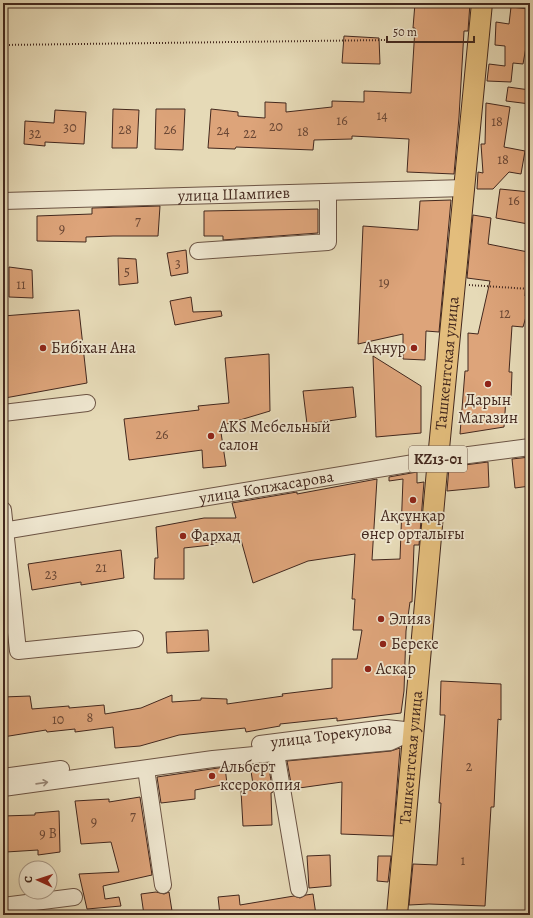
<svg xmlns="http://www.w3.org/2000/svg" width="533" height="918" font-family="Alegreya,serif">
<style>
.building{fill:#dda47a;stroke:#43281e}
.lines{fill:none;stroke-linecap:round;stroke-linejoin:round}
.minor-casing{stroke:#6c5444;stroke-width:18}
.major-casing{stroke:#43281e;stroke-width:22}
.path{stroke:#43281e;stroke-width:2;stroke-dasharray:1 2;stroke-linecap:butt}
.minor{stroke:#efe7d0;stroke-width:16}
.major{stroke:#e3bd7c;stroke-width:20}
.oneway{stroke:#987}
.poi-dot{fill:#8f2418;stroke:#efe7d0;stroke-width:1.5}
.labels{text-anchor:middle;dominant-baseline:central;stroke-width:3.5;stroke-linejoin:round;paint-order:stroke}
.number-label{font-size:14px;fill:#6a4735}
.shield{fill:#efe7d0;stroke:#776153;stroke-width:1}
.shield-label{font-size:15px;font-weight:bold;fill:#43281e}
.street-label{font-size:16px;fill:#43281e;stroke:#efe7d0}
.poi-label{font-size:16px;fill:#43281e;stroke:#efe7d0;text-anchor:start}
</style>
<rect width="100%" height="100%" fill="#e6dab7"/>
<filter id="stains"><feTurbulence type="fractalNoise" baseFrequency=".005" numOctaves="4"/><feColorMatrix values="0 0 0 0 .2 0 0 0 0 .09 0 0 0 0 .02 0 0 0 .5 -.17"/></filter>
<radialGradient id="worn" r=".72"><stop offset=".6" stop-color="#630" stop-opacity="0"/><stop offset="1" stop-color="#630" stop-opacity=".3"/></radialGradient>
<!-- building -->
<g class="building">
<path d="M415 3H470L468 31H464L459 117 454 174 407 172 409 139 352 136V139L314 140 313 150 236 147 235 149 208 148 211 109 238 112V116L265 118V102L286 103V112L332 107V101L364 102V91L411 93 415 28H413Z"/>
<path d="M511 7 530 9 529 47H526L523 64 513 63 511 82 487 81 489 64 505 66V46L495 45 496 22 509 24Z"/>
<path d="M344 36 379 38 380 64 342 63Z"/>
<path d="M508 87 530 90V104L506 101Z"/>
<path d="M486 103 510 107 504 147 525 151 521 174 509 172 493 189H477L478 172 483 173 481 144H485Z"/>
<path d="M113 109 139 110 137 148H112Z"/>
<path d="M156 109H185L183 150 155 149Z"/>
<path d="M55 110 86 112 84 144 45 142V146L24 144 25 121 54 123Z"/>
<path d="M500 189 530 192 528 224 496 218Z"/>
<path d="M451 200 439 332 426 331 425 360 403 359V334L358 344 363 226 418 230 420 201Z"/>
<path d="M160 206 158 236H113L86 237V242L37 241V216L92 214V208Z"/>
<path d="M318 209V233L223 240V236H204V211Z"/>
<path d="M473 215 491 218 488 244 528 252 525 296 530 297V303L523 327 512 326 509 372H512L511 399 506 398 504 427 460 434 465 371H468V333L478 334 490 281 467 278Z"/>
<path d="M186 250 188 273 171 276 167 253Z"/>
<path d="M118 258 136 259 138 283 119 285Z"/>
<path d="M9 267 32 270 33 298 9 297Z"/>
<path d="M191 297 193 312 221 311 222 316 175 325 170 301Z"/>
<path d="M79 310 87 383 5 398 3 380V316Z"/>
<path d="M269 354 270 411 220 426 226 466 203 468 202 450 129 460 124 419 199 410 198 406 229 403 225 358Z"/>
<path d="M373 356 421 386V433L376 437Z"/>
<path d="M353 387 356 417 307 424 303 391Z"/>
<path d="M530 457V486L515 488 512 459Z"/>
<path d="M488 462 489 487 447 491 449 467Z"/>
<path d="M417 472V483L424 482 419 545H414L412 602H410L406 631 404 691 401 713 337 721V718L280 724V726L246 732 245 728 179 735 140 746 115 748 113 727 75 732V729L47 732 46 730 3 737V697L30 696 32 709 69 706V708L104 705 105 714 141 708 172 695V702L201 700V698L227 699V704L283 696 282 694 332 688V659H357L362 630H353L355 599H352L355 554 308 561 253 583 241 540 210 543 211 545 184 548V579H154L155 558H158L156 527 204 518H236L232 503 297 492V494L377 479 372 560 400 559 403 479 389 481V477Z"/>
<path d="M121 550 124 578 81 585V582L32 590 28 564Z"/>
<path d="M208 630 209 651 167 653 166 632Z"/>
<path d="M441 681 501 684V720L498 719 494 807H491L485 906 429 904 409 905 413 864 437 865 441 803H439L445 715H440Z"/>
<path d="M400 748 393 836 341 834 342 782 292 789 287 761 391 751Z"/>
<path d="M268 763 273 792 271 793 272 825 243 826 241 791 254 790 250 765Z"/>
<path d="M225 767 227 784 195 790V799L161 803 157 777Z"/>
<path d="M140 797 152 875 103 886 105 899 119 897 121 906 87 909 79 874 119 872 111 842 81 844 75 801 109 799V802Z"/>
<path d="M59 811 60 852 38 855V850L6 852 3 816 35 815V813Z"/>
<path d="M330 855 331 886 309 888 307 856Z"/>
<path d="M378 856H391L388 882 377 881Z"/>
<path d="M156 892 164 894 169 892 172 911 144 915 141 894Z"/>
<path d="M313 894 316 915H220L218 897 239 895 240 905 294 896 300 898 306 895Z"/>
</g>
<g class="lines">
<defs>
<g id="minor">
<path id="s1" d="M3 201 465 188"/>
<path d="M198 251 328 242V192"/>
<path d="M3 413 87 403"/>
<path d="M3 510 18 651 135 639"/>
<path id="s2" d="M3 531 438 459 530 447"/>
<path id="s3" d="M260 744 386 728 414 731"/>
<path d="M276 753 299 889"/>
<path d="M146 769 163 885"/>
<path d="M3 777 61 769"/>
<path d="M3 788 213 759 390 742 414 731"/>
<path d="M3 906 74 897"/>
</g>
<g id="major">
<path id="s4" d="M397 915 438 459 482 3"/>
</g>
</defs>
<!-- minor casing -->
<use href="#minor" class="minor-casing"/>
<!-- major casing -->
<use href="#major" class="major-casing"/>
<!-- path -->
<g class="path">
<path d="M3 45 388 40"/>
<path d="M469 285 530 289"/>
</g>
<!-- minor -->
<use href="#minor" class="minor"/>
<!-- major -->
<use href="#major" class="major"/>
</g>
<!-- one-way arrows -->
<defs><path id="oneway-shaft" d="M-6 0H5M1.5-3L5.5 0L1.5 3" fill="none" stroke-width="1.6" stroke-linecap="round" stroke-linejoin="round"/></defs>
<use class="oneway" href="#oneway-shaft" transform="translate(42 783) rotate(-8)"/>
<!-- markers -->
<g class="poi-dot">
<circle cx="43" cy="348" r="4"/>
<circle cx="414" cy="348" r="4"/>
<circle cx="488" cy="384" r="4"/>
<circle cx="211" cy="436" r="4"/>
<circle cx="413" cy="500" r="4"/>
<circle cx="183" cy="536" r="4"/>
<circle cx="381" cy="619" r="4"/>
<circle cx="383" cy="644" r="4"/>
<circle cx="368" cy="669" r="4"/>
<circle cx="212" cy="776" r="4"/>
</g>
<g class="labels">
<!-- number labels -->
<g class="number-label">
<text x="382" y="115">14</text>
<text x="342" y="120">16</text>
<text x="497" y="121">18</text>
<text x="276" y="126">20</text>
<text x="70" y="127">30</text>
<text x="125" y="129">28</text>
<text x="170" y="129">26</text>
<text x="223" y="130">24</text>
<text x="303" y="131">18</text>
<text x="35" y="133">32</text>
<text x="250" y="133">22</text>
<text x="503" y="159">18</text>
<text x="514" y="200">16</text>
<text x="138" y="221">7</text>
<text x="62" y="228">9</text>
<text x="178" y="263">3</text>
<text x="127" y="271">5</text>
<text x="384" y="282">19</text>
<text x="21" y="284">11</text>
<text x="505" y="313">12</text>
<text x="162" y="434">26</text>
<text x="101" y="567">21</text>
<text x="51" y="574">23</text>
<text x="90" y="717">8</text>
<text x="58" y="719">10</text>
<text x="469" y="766">2</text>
<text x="133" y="816">7</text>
<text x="94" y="821">9</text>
<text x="48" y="833">9 В</text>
<text x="463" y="860">1</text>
</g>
<!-- shield labels -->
<rect class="shield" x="409" y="446" width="58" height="26" rx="3"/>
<g class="shield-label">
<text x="438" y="459">KZ13-01</text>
</g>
<!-- street labels -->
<g class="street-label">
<text stroke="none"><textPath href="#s1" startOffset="231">улица Шампиев</textPath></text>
<text stroke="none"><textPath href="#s4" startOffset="554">Ташкентская улица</textPath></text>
<text stroke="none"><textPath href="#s2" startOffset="267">улица Копжасарова</textPath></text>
<text stroke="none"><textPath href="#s3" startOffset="72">улица Торекулова</textPath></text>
<text stroke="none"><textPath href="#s4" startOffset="158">Ташкентская улица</textPath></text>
</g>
<!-- poi labels -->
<g class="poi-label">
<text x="51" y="348">Бибіхан Ана</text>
<text x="406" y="348" text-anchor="end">Ақнур</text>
<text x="488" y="400" text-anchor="middle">Дарын<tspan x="488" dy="18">Магазин</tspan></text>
<text x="219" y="427">AKS Мебельный<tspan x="219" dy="18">салон</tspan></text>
<text x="413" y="516" text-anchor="middle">Ақсұнқар<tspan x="413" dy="18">өнер орталығы</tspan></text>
<text x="191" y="536">Фархад</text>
<text x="389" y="619">Элияз</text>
<text x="391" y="644">Береке</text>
<text x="376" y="669">Аскар</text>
<text x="220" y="767">Альберт<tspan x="220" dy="18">ксерокопия</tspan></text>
</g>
</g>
<!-- margin -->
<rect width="533" height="918" fill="none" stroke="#e6dab7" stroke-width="16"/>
<rect x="4" y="4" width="525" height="910" fill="none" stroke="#43281e" stroke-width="2"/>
<rect x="8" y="8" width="517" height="902" fill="none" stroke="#43281e"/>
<!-- north arrow -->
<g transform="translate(38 880) rotate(273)"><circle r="19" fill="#efe7d0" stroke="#aa9b89"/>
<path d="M0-3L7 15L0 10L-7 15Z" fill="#8f2418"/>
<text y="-6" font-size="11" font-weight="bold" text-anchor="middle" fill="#43281e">С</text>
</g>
<!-- scale -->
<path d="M387 36v6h87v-6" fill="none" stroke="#43281e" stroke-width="2"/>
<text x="393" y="36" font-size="12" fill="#43281e" stroke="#efe7d0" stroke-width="3" paint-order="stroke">50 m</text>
<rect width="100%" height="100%" filter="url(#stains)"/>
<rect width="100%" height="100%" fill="url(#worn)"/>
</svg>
